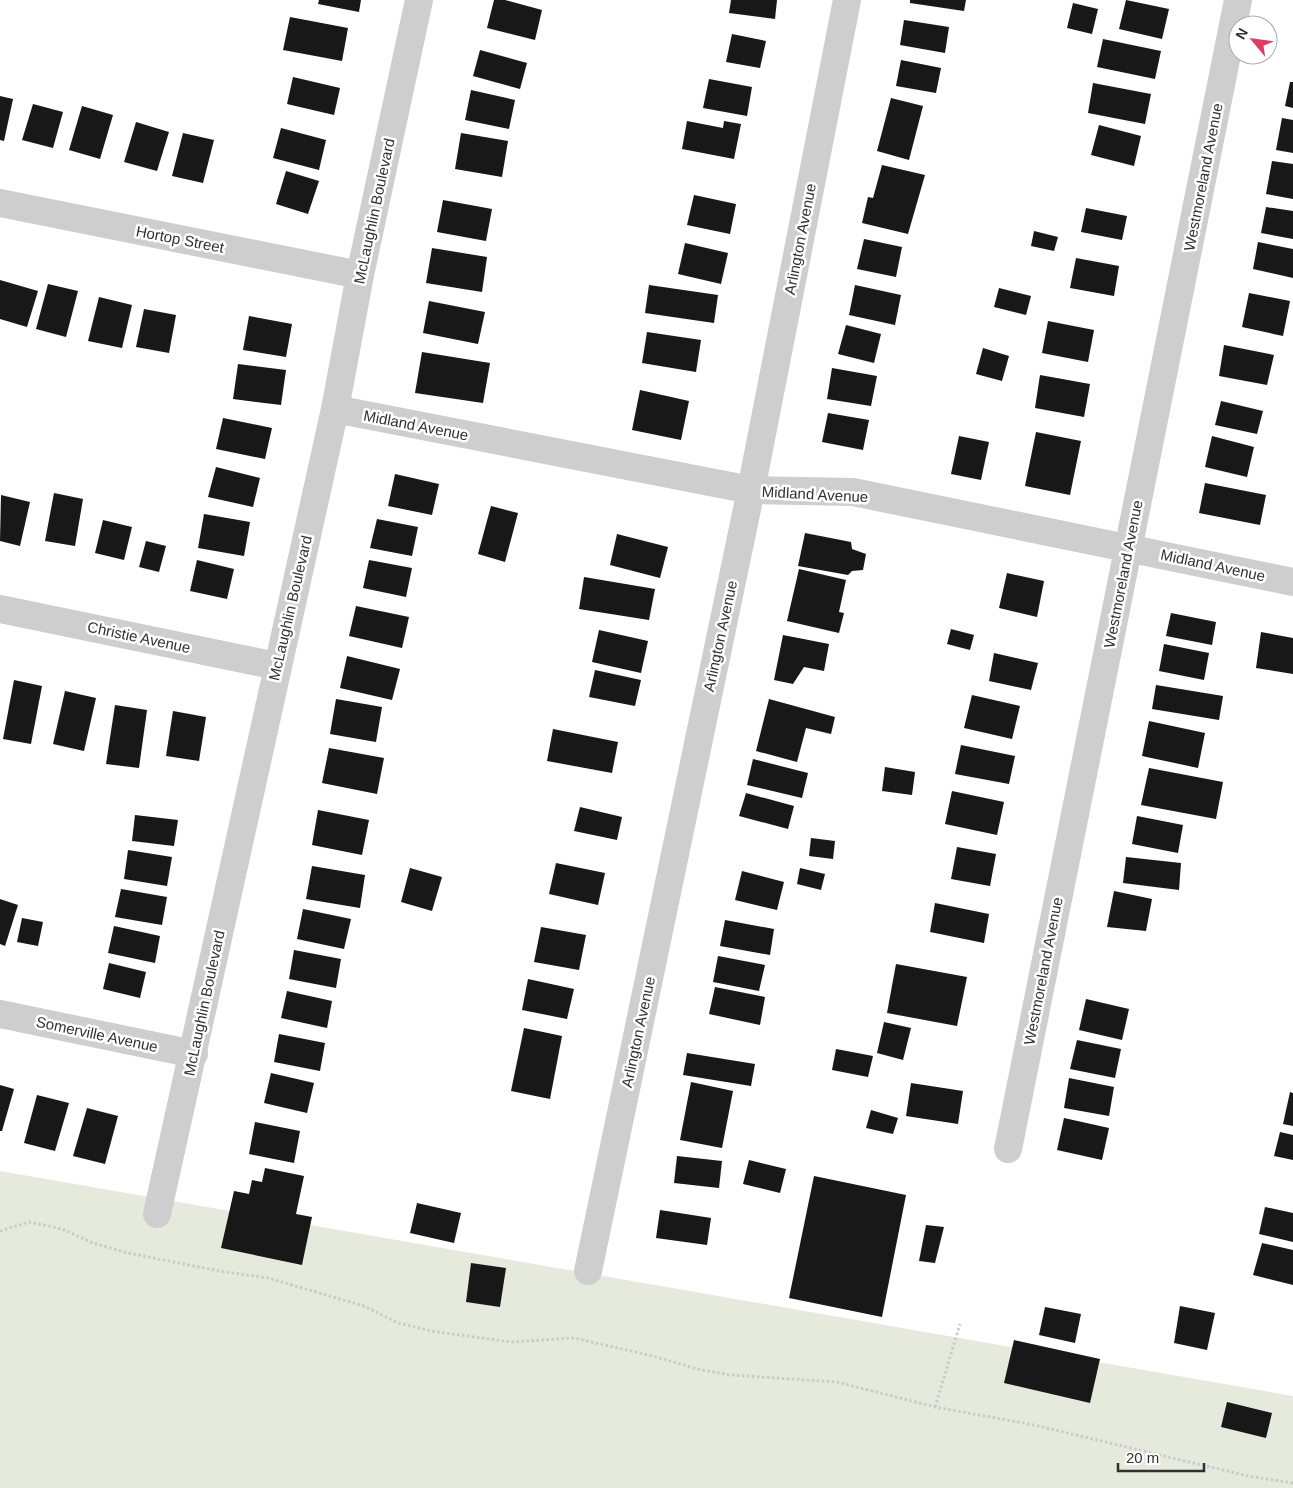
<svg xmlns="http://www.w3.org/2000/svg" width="1293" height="1488" font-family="Arial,sans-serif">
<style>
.green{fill:#e6eadd}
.building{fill:#181818}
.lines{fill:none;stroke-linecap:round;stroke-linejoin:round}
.path{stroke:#cbcbcb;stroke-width:3;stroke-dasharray:2.5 2.5;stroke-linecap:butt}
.street{stroke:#cecece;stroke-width:28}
.labels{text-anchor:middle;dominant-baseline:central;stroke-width:5;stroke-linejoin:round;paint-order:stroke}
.street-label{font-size:15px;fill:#313131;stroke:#fff}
</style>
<rect width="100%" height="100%" fill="#fff"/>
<!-- green -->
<path class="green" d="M0 1171 1293 1396V1488H0Z"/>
<!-- building -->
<g class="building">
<path d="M319 0H361L359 12 318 4Z"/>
<path d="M494 0H505L542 10 535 40 487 28Z"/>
<path d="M731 0H777L775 19 729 13Z"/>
<path d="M910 0H966L964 11 910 3Z"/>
<path d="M1126 0 1169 9 1162 39 1119 29Z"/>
<path d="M1073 3 1098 9 1092 34 1067 28Z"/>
<path d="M290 17 348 28 342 61 283 50Z"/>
<path d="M904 20 949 27 945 53 900 45Z"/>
<path d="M732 34 766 41 760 68 726 62Z"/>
<path d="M1103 39 1161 51 1155 79 1097 67Z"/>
<path d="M480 50 527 63 520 89 473 76Z"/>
<path d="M901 60 941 68 936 93 896 86Z"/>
<path d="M293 77 340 88 334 115 287 104Z"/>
<path d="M709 79 752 87 747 116 703 108Z"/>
<path d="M1290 82H1293V108L1285 106Z"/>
<path d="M1093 83 1151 94 1145 124 1088 113Z"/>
<path d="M471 90 515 100 509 129 465 120Z"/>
<path d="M0 96 13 99 4 141 0 140Z"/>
<path d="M891 98 923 106 909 160 877 151Z"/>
<path d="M33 104 63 112 53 148 22 140Z"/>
<path d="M82 106 113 115 100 159 69 150Z"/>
<path d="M1282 118 1293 120V153L1276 150Z"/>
<path d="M687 121 723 128 724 121 741 124 734 159 682 149Z"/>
<path d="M136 122 169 132 157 171 124 162Z"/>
<path d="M1099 125 1141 136 1134 166 1091 155Z"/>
<path d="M281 128 326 140 319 170 273 158Z"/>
<path d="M183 133 214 140 203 183 172 176Z"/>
<path d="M461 133 508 141 502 177 455 169Z"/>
<path d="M1272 161 1293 164V199L1266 194Z"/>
<path d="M882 165 925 175 908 234 862 223 868 197 873 198Z"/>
<path d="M286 171 319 181 308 214 276 204Z"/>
<path d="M694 195 736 204 730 234 687 225Z"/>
<path d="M443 200 492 209 486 241 437 232Z"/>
<path d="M1266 207 1293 211V239L1261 233Z"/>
<path d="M1086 208 1127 216 1122 240 1081 232Z"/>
<path d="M1034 231 1058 237 1054 251 1031 246Z"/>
<path d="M864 239 902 247 896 277 857 269Z"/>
<path d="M1258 242 1293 249V278L1253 269Z"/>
<path d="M685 243 728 253 721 284 678 274Z"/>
<path d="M432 248 487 257 482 292 426 283Z"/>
<path d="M1076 258 1119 266 1114 296 1070 288Z"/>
<path d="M0 280 38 291 27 327 0 319Z"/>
<path d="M48 284 78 291 66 337 36 329Z"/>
<path d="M649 285 718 295 714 323 645 313Z"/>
<path d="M855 285 901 295 895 325 849 315Z"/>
<path d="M999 288 1031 296 1026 315 994 307Z"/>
<path d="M1249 293 1290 301 1283 336 1242 327Z"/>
<path d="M99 297 132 305 122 348 88 341Z"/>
<path d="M429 301 485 312 478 344 423 333Z"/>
<path d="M144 309 176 315 169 353 136 347Z"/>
<path d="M249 316 292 324 286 357 243 350Z"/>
<path d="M1048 321 1094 330 1088 362 1042 353Z"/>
<path d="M846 325 881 334 874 363 838 354Z"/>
<path d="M647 332 701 340 696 372 642 363Z"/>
<path d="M1224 345 1274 355 1267 385 1219 376Z"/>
<path d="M983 348 1009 356 1002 381 976 374Z"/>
<path d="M422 352 490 363 483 403 415 393Z"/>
<path d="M238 364 286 370 281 405 233 399Z"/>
<path d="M832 368 877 376 871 406 827 399Z"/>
<path d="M1040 375 1090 384 1084 417 1035 408Z"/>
<path d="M640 390 689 401 681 440 632 430Z"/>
<path d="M1221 401 1263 411 1257 434 1215 425Z"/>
<path d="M828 413 869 420 863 450 822 442Z"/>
<path d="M223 418 272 428 265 459 216 449Z"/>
<path d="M1036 432 1081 441 1070 495 1025 486Z"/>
<path d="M959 436 989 442 981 480 951 474Z"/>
<path d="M1212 436 1254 447 1247 477 1205 467Z"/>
<path d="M216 467 260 478 253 507 208 497Z"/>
<path d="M395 474 439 484 432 515 388 506Z"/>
<path d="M1205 483 1266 495 1260 525 1199 513Z"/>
<path d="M54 493 83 499 75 546 45 541Z"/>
<path d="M1 495 30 502 20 546 0 541Z"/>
<path d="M491 506 518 513 505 562 478 554Z"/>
<path d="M204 514 250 522 244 556 198 548Z"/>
<path d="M377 519 418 527 412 556 370 548Z"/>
<path d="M103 520 132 527 124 560 95 553Z"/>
<path d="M805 533 851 542 852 549 866 554 863 570 852 571 848 575 798 566Z"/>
<path d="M617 534 668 547 660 578 610 565Z"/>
<path d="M146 541 166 546 159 572 139 567Z"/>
<path d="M197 560 234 569 227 599 190 591Z"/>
<path d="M369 560 412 568 406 597 363 588Z"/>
<path d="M799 569 846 580 839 612 844 613 839 633 787 621Z"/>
<path d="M1007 573 1044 581 1037 617 999 608Z"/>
<path d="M584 577 655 589 649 620 579 609Z"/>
<path d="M356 606 409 617 402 648 349 636Z"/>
<path d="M1171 613 1216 622 1212 645 1166 636Z"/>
<path d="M951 629 974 635 970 650 947 644Z"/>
<path d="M599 630 648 641 641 673 592 662Z"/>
<path d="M1261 632 1293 638V674L1256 668Z"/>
<path d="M783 635 829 644 824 671 804 667 793 684 774 680Z"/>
<path d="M1164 644 1209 653 1204 680 1159 671Z"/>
<path d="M994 653 1038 663 1031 690 989 681Z"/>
<path d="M347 656 400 669 392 700 340 688Z"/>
<path d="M595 670 641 680 635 706 589 697Z"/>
<path d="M14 680 42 686 31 744 3 739Z"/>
<path d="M1156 685 1223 696 1219 720 1152 709Z"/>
<path d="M65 691 96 698 84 751 53 744Z"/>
<path d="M972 695 1020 706 1012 739 964 728Z"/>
<path d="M336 699 382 707 376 742 330 734Z"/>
<path d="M769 699 835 717 831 734 806 728 797 762 756 751Z"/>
<path d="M115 705 147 710 139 768 106 764Z"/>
<path d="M173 711 206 717 199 761 166 756Z"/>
<path d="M1149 721 1205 733 1198 768 1142 756Z"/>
<path d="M553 729 618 742 612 773 547 761Z"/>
<path d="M961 745 1015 756 1009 784 955 774Z"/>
<path d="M329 748 384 758 377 794 322 783Z"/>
<path d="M753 759 808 773 802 798 747 785Z"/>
<path d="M885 767 915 772 912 795 882 791Z"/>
<path d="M1149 768 1223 782 1216 819 1141 805Z"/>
<path d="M952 791 1004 802 997 835 945 824Z"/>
<path d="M746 793 794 806 788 829 739 816Z"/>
<path d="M580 807 622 817 617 840 574 831Z"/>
<path d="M318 810 369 820 362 855 312 845Z"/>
<path d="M135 815 178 820 174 846 132 841Z"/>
<path d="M1137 816 1183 825 1178 853 1132 844Z"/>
<path d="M811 838 835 841 833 859 809 856Z"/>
<path d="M957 847 996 854 990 886 951 879Z"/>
<path d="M128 850 172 857 167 886 124 879Z"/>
<path d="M1126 857 1181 863 1179 890 1123 883Z"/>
<path d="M556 863 605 873 598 905 549 894Z"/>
<path d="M312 866 365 875 360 908 306 899Z"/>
<path d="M410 868 442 877 432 911 401 902Z"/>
<path d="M800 868 825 874 821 890 797 884Z"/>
<path d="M742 871 784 882 777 910 735 900Z"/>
<path d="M121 889 167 897 162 925 115 917Z"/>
<path d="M1114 891 1152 899 1146 931 1107 927Z"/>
<path d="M0 899 18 905 5 946 0 944Z"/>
<path d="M935 903 989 914 984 943 930 932Z"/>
<path d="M303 909 351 919 344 949 297 939Z"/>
<path d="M22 918 43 922 38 946 17 942Z"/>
<path d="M725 920 774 929 770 955 720 946Z"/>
<path d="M114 926 160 936 155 963 108 953Z"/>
<path d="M541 927 586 935 579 970 534 962Z"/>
<path d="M294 950 341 959 336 988 289 979Z"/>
<path d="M718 956 765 965 759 991 713 982Z"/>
<path d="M109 963 146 972 140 998 103 989Z"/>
<path d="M896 964 967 977 957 1026 887 1013Z"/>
<path d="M528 979 574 989 567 1019 522 1010Z"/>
<path d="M715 987 765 997 760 1025 709 1014Z"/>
<path d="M287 991 332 1001 327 1028 281 1018Z"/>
<path d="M1086 999 1129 1009 1122 1040 1079 1030Z"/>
<path d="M884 1022 911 1028 903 1060 877 1053Z"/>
<path d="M524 1028 562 1036 550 1099 511 1091Z"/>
<path d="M279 1034 325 1043 320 1071 274 1062Z"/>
<path d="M1077 1040 1121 1049 1115 1078 1070 1069Z"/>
<path d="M836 1049 873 1056 868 1077 832 1070Z"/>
<path d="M687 1053 755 1064 751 1086 683 1075Z"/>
<path d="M271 1073 314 1083 307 1113 264 1103Z"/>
<path d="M1069 1078 1114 1087 1109 1116 1064 1108Z"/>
<path d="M691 1082 733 1091 722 1148 680 1140Z"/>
<path d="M911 1083 963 1091 958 1124 906 1116Z"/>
<path d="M0 1085 14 1089 2 1131H0Z"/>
<path d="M1290 1092 1293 1093V1126L1283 1124Z"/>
<path d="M37 1095 69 1103 55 1151 24 1143Z"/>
<path d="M87 1108 118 1116 105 1164 73 1156Z"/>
<path d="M871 1110 898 1118 893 1134 866 1128Z"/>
<path d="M1064 1118 1109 1128 1102 1160 1057 1150Z"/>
<path d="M255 1122 300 1131 294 1163 249 1154Z"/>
<path d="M1280 1132 1293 1135V1160L1274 1156Z"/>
<path d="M677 1156 722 1161 719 1188 674 1183Z"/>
<path d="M749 1160 786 1169 780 1193 743 1184Z"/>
<path d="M265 1168 304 1176 296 1214 312 1217 302 1265 221 1248 234 1191 249 1194 252 1180 262 1182Z"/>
<path d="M814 1176 906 1195 882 1317 789 1298Z"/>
<path d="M417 1203 461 1213 454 1243 410 1233Z"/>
<path d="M1265 1207 1293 1213V1242L1259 1234Z"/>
<path d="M660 1210 711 1218 707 1245 656 1238Z"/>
<path d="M926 1225 944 1227 935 1263 919 1261Z"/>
<path d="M1262 1243 1293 1250V1285L1253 1275Z"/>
<path d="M471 1263 506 1268 500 1307 466 1302Z"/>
<path d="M1180 1306 1215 1313 1207 1350 1174 1343Z"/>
<path d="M1045 1307 1081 1314 1075 1343 1039 1335Z"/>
<path d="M1014 1340 1100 1359 1090 1403 1004 1383Z"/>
<path d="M1227 1402 1272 1413 1266 1438 1221 1427Z"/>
</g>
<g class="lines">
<!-- path -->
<g class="path">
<path d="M0 1231 29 1222 62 1229 93 1243 128 1253 219 1271 268 1278 364 1306 398 1323 431 1331 511 1342 574 1338 653 1356 697 1369 730 1375 837 1382 935 1407 1034 1425 1248 1476 1293 1483"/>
<path d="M935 1407 960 1324"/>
</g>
<!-- street -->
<g class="street">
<path d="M0 203 360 275"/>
<path d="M335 409 751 490 853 492 1293 582"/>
<path d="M0 609 277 666"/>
<path d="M0 1014 194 1054"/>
<path d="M1008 1149 1238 0"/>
<path d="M157 1214 335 409 360 275 419 0"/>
<path d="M588 1271 751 490 847 0"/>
</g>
</g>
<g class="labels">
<!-- street labels -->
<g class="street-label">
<text transform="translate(1203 177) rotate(-79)">Westmoreland Avenue</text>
<text transform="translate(374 211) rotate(-78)">McLaughlin Boulevard</text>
<text transform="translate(180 239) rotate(11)">Hortop Street</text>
<text transform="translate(800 239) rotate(-79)">Arlington Avenue</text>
<text transform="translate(416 425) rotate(11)">Midland Avenue</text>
<text transform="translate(815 494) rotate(3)">Midland Avenue</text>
<text transform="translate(1213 565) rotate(12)">Midland Avenue</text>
<text transform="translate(1123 574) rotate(-79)">Westmoreland Avenue</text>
<text transform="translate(290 608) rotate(-77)">McLaughlin Boulevard</text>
<text transform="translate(720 636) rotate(-78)">Arlington Avenue</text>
<text transform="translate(139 637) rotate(12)">Christie Avenue</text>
<text transform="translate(1043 971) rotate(-79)">Westmoreland Avenue</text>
<text transform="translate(204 1003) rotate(-78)">McLaughlin Boulevard</text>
<text transform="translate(638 1032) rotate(-78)">Arlington Avenue</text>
<text transform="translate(97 1034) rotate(12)">Somerville Avenue</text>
</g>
</g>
<!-- north arrow -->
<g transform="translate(1253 40) rotate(299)"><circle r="24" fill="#ffffff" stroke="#adadad"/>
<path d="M0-4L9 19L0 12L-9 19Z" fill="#dc3e61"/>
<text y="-8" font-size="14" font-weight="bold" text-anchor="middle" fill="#313131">N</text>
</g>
<!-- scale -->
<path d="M1118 1463v8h86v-8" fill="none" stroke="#313131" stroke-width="2.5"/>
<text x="1126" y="1463" font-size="15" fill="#313131" stroke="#ffffff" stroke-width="4" paint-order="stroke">20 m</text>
</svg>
